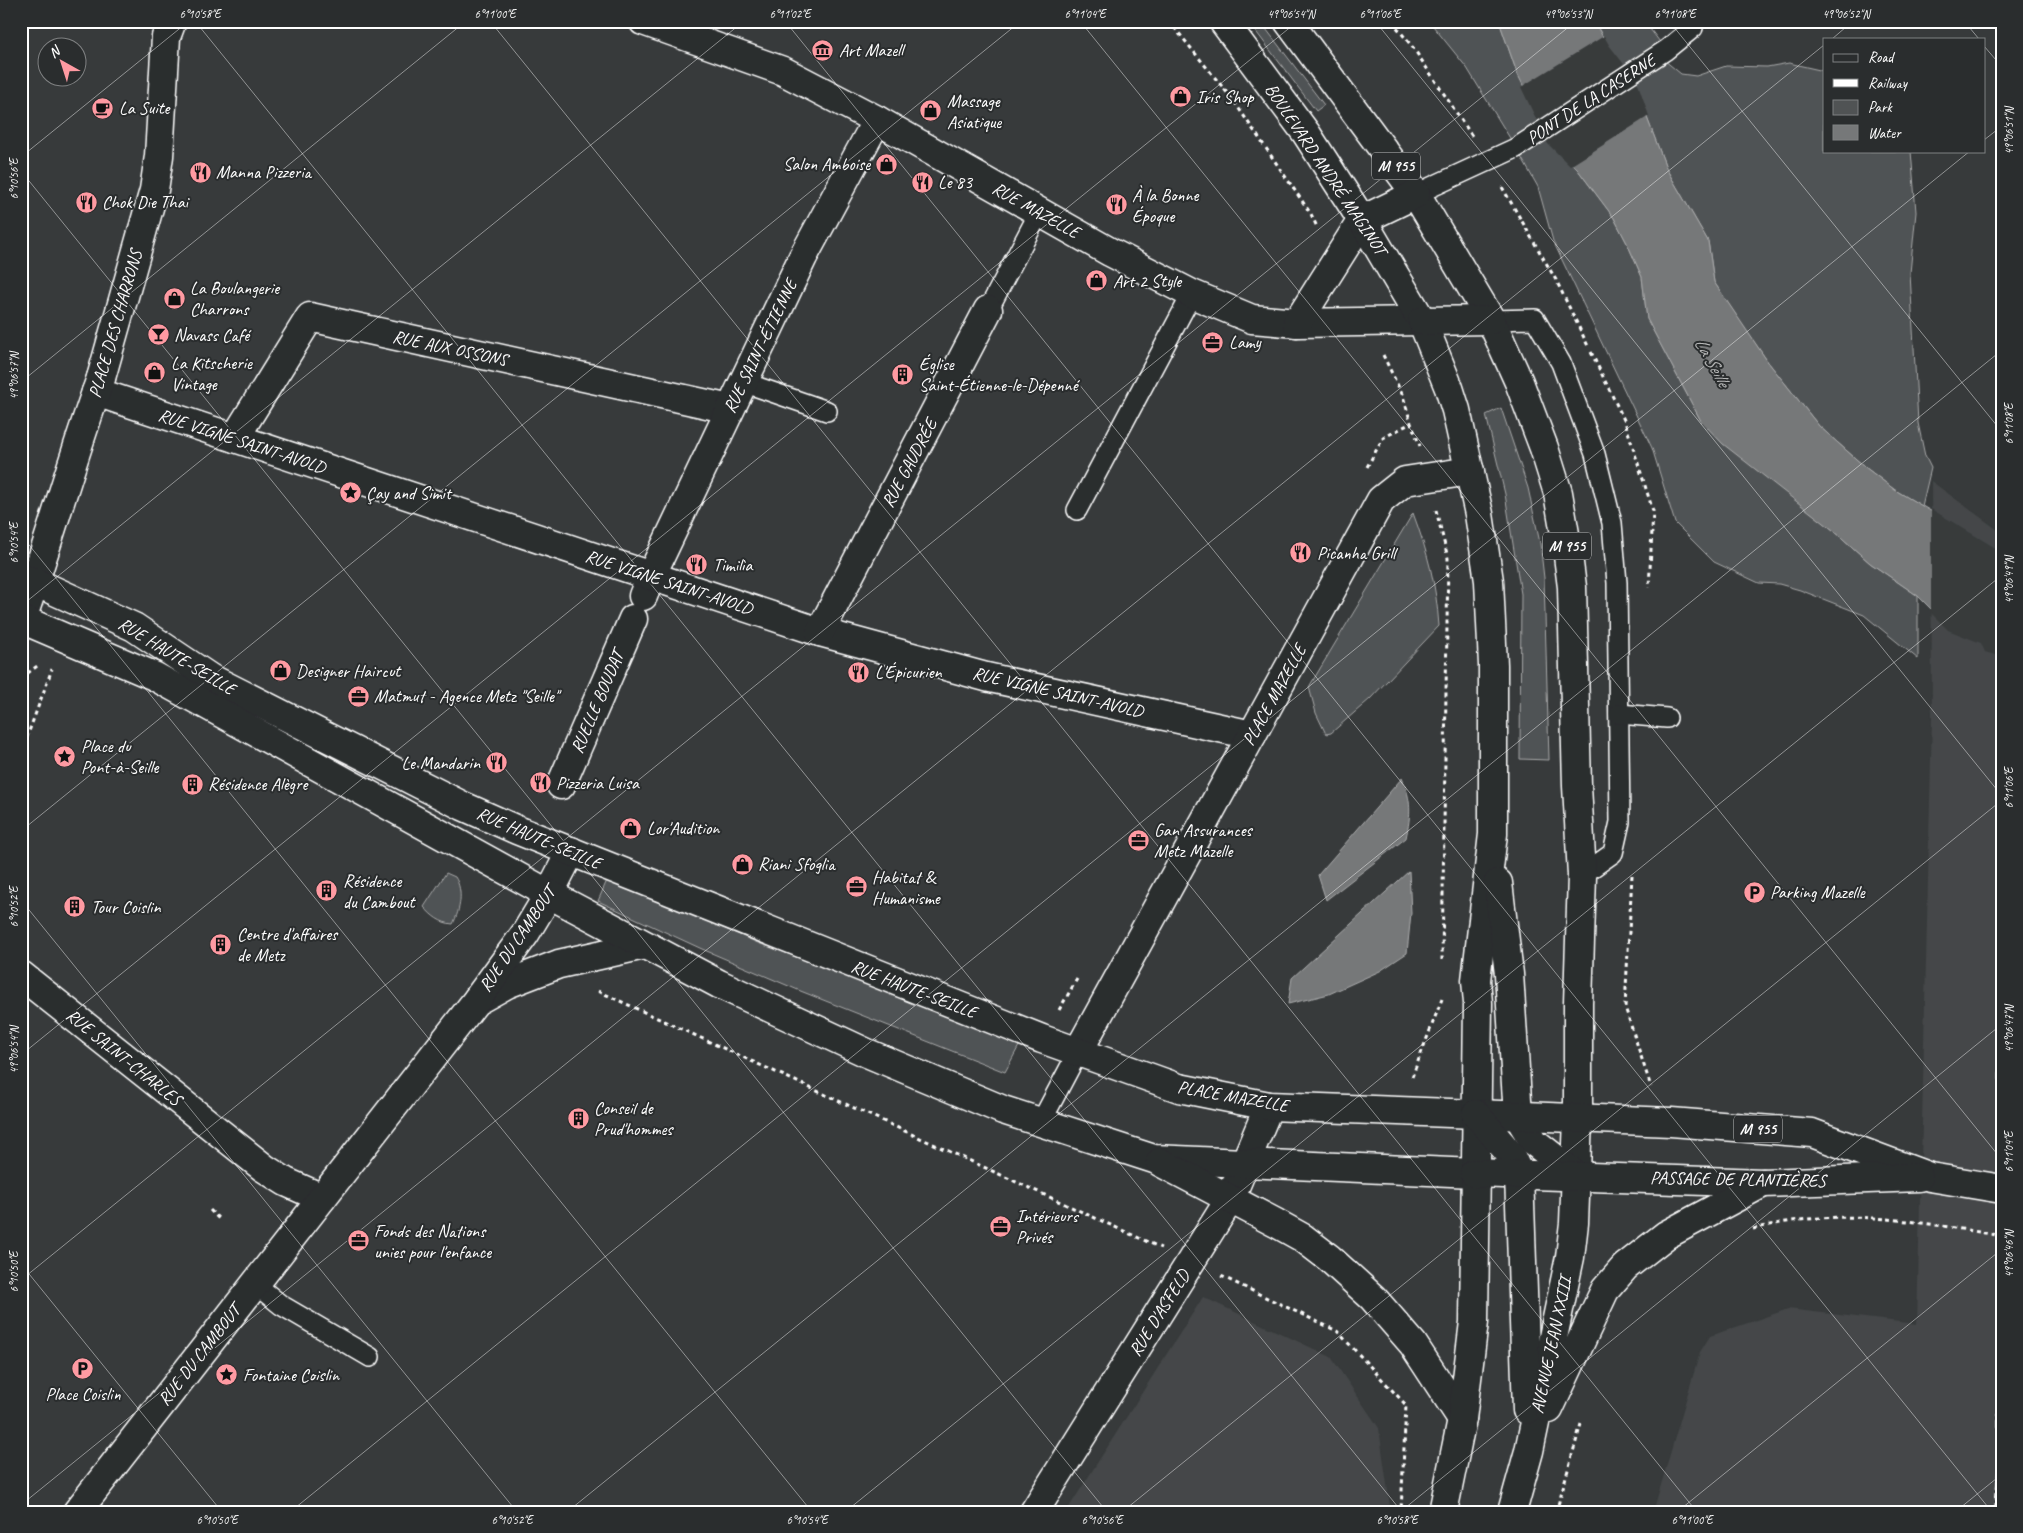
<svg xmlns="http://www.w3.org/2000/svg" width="2023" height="1533" font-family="Caveat,sans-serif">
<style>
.built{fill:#444748}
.green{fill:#505354;stroke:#a8a9aa}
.water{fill:#767879;stroke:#adaeaf}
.pier{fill:#373a3b}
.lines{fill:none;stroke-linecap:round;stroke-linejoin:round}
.service-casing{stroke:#fff;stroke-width:22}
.pedestrian-casing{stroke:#fff;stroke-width:31}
.minor-casing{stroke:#fff;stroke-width:31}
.tertiary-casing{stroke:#fff;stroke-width:31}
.primary-casing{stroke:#fff;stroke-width:31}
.path{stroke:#fff;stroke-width:3;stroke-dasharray:4 4;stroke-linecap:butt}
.service{stroke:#2a2d2e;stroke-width:19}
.pedestrian{stroke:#2a2d2e;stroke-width:28}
.minor{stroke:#2a2d2e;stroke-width:28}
.tertiary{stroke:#2a2d2e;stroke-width:28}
.primary{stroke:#2a2d2e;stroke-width:28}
.rail{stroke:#fff;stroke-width:4;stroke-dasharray:8 4;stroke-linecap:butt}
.ticks{fill:none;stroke:#fff;stroke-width:1;stroke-opacity:0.45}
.labels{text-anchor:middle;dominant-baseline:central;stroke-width:4;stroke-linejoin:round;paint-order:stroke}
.shield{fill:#2a2d2e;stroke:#bfc0c0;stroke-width:1}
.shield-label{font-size:16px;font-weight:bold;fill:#fff}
.poi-label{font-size:18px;fill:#fff;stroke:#2a2d2e;text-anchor:start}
.street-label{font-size:18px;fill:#fff;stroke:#2a2d2e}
.water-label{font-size:19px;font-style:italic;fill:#b4b5b5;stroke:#2a2d2e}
.neatline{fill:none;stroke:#fff;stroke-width:2}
.ticks-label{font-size:12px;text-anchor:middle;fill:#fff}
</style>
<rect width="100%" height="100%" fill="#373a3b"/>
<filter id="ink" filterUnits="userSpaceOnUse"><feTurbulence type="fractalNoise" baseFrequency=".02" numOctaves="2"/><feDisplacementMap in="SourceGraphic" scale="10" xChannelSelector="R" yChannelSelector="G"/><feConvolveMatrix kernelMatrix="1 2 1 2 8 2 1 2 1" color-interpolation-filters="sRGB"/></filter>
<g filter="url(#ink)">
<!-- built -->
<g class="built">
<path d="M1931 481 2002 533V1512H1653L1700 1352 1710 1336 1788 1309 1917 1324 1932 718Z"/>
<path d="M1203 1297 1331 1357 1379 1428 1390 1506 1388 1512H1066Z"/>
</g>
<!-- green -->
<g class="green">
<path d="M1248 21H1260L1324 105 1316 111Z"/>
<path d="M1429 21H1499L1517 73 1578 170 1614 218 1627 243 1642 277 1647 319 1701 421 1833 530 1870 563 1918 596V659L1864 615 1800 590 1779 584 1759 583 1714 562 1675 523 1652 448 1553 241 1538 187 1516 148 1467 68Z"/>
<path d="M1594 21H1644L1666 50 1664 60 1681 74 1696 76 1726 66 1767 67 1789 63 1824 71V151H1911L1916 212 1910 273 1918 423 1925 456 1931 468 1922 506 1895 490 1865 467 1819 426 1768 362 1741 323 1714 282 1708 241 1667 170 1646 115Z"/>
<path d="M1501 408 1528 488 1540 543 1544 578 1549 760 1520 759 1521 594 1505 494 1486 415Z"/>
<path d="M1413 513C1428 554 1436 583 1439 626L1370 699 1331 733 1326 734 1316 713 1309 687Z"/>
<path d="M446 873 455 877C464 891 460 910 453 924 440 923 432 916 424 907Z"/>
<path d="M608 878 758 943 928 1005 1020 1044 1005 1072 798 990 702 949 598 901Z"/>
</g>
<!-- water -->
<g class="water">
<path d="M1499 21H1594L1646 115 1667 170 1708 241 1714 282 1768 362 1819 426 1865 467 1895 490 1941 517 1982 641 1950 628 1918 596 1870 563 1833 530 1723 444 1701 421 1647 319 1642 277 1627 243 1614 218 1578 170 1551 142 1517 73Z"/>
<path d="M1402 778C1412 801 1411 814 1406 838L1326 900 1318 875Z"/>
<path d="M1409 871 1411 913 1407 953 1380 971 1329 994 1288 1004 1292 978Z"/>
</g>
<!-- pier -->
<g class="pier">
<path d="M1604 36 1609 45 1637 81 1649 116 1570 166 1548 144 1521 87Z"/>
<path d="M1931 509 2002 552V657L1985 652 1981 643 1948 630 1931 613Z"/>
</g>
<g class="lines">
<defs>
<g id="service">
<path d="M1416 194 1516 148 1666 50 1693 28 1687 21"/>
<path d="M988 310 1039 213"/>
<path d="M1491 320 1535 319 1561 363 1595 454 1612 523 1617 583 1620 822 1613 853 1582 875"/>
<path d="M743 382 827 411"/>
<path d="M1077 510 1192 294"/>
<path d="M1619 714 1667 718"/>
<path d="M1041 1122 1078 1052"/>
<path d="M255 1284 281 1305 370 1357"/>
</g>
<g id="pedestrian">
<path d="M101 378 154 190 159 156 166 37 172 21"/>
<path d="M643 596 651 576"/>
<path d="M561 785 633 619"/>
</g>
<g id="minor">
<path d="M643 21 783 71 877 120 1110 252 1192 294 1252 319 1297 323 1422 321"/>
<path d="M1297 323 1362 220"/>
<path d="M96 392 820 632 986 677 1252 735"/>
<path d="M235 438 310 317 730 409"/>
<path d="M651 576 803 257 877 120"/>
<path d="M22 619C50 539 72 458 101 378"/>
<path d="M820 632 988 310"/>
<path d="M21 975 264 1168 286 1182 322 1198"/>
<path d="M480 999 507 984 559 964 644 945"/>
<path d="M1078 1052 1381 500 1405 481 1470 471"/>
<path d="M77 1512 476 1001 525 934 549 894 571 851"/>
<path d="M1034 1512 1230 1199 1269 1106"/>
</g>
<g id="tertiary">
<path d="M21 578 35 582 134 627 210 678 463 806 517 830 1042 1039 1179 1088 1269 1106 1476 1114"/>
<path d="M21 619 154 676 549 894 719 984 867 1053 1003 1110 1154 1159 1474 1173"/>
<path d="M1160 1162 1276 1223 1303 1238 1329 1258 1373 1298 1413 1344 1462 1419"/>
</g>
<g id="primary">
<path d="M1223 21 1306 133 1362 220 1422 321 1449 388 1456 410 1479 514 1489 581 1493 665V834L1476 980 1478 1003 1474 1322 1462 1419 1443 1512"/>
<path d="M1288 21 1416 194 1491 320 1519 382 1544 448 1558 493 1566 540 1572 587 1577 786 1582 875 1578 1004V1118L1574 1223 1570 1257 1529 1451 1512 1512"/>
<path d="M1362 220 1416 194"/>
<path d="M1422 321 1491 320"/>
<path d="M1498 883 1509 974 1518 1116 1534 1142 1576 1175"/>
<path d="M1476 1114 1671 1122 1812 1133 1930 1177 2002 1189"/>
<path d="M1476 1114 1510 1154 1519 1174 1527 1410"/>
<path d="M1474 1173 1763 1183 1919 1177"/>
<path d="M1549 1409 1605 1290 1625 1267 1666 1235 1763 1183"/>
</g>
</defs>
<!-- service casing -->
<use href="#service" class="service-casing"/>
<!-- pedestrian casing -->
<use href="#pedestrian" class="pedestrian-casing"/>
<!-- minor casing -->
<use href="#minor" class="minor-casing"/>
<!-- tertiary casing -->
<use href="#tertiary" class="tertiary-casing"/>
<!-- primary casing -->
<use href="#primary" class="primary-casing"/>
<!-- path -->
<g class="path">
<path d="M1169 21 1233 100 1311 214 1317 227"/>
<path d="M1392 21 1414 49 1472 136"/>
<path d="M1502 187 1556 280 1588 346"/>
<path d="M1591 352 1625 422 1653 511 1649 588"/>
<path d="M1383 355 1403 396 1411 423 1420 446"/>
<path d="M1367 467 1383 438 1411 423"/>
<path d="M1436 510 1448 558 1442 960"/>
<path d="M21 678 40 664"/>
<path d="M21 753 52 669"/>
<path d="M1632 875 1625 1007 1651 1087"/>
<path d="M598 991 1161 1248"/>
<path d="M1059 1010 1077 979"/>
<path d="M1412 1077 1442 999"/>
<path d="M210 1210 221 1221"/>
<path d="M1753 1229C1842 1206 1914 1221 2002 1236"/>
<path d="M1221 1276 1337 1331 1406 1405 1401 1512"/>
<path d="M1556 1512 1581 1424"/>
</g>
<!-- service -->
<use href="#service" class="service"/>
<!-- pedestrian -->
<use href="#pedestrian" class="pedestrian"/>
<!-- minor -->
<use href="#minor" class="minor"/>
<!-- tertiary -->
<use href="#tertiary" class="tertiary"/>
<!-- primary -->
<use href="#primary" class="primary"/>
<!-- rail -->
<g class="rail">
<path d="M2000 21 2002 102"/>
<path d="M1996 1512 1999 1470 2000 1250 2002 672"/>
</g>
</g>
</g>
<!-- ticks -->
<path class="ticks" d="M195 21 1402 1512M490 21 1697 1512M785 21 1992 1512M1080 21 2002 1160M1375 21 2002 796M1669 21 2002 432M1964 21 1979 39M1832 39 1853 21M1984 46 2002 67M1984 140 2002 126M21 157 189 21M21 171 1107 1512M21 382 466 21M21 535 812 1512M21 606 744 21M21 831 1021 21M21 900 517 1512M21 1055 1298 21M21 1264 222 1512M21 1280 1576 21M21 1505 1824 45M290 1512 1970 151M567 1512 2002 350M845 1512 2002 575M1122 1512 2002 800M1400 1512 2002 1024M1677 1512 2002 1249M1955 1512 2002 1474"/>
<!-- icons -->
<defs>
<symbol id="museum-disc" viewBox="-11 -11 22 22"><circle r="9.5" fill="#ff9aa2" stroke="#2a2d2e"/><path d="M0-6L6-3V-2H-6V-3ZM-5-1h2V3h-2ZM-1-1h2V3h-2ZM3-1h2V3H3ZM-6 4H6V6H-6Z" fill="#111"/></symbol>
<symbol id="shop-disc" viewBox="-11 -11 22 22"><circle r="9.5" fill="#ff9aa2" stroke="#2a2d2e"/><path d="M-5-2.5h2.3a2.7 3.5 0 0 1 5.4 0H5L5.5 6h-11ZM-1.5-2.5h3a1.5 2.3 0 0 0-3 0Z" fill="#111"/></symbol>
<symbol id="cafe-disc" viewBox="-11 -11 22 22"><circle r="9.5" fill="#ff9aa2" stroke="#2a2d2e"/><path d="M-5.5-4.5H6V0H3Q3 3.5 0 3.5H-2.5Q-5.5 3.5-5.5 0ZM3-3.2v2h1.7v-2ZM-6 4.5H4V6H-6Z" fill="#111"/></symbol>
<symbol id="restaurant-disc" viewBox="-11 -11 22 22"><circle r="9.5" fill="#ff9aa2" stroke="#2a2d2e"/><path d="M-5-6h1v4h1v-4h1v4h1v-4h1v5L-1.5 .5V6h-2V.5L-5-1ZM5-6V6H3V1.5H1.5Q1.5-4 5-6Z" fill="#111"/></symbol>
<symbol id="bar-disc" viewBox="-11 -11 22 22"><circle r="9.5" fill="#ff9aa2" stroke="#2a2d2e"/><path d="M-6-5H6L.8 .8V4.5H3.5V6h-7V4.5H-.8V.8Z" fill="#111"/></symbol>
<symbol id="office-disc" viewBox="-11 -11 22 22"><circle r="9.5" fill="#ff9aa2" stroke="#2a2d2e"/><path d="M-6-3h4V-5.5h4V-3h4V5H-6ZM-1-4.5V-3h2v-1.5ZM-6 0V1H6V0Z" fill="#111"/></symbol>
<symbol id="building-disc" viewBox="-11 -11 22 22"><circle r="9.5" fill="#ff9aa2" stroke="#2a2d2e"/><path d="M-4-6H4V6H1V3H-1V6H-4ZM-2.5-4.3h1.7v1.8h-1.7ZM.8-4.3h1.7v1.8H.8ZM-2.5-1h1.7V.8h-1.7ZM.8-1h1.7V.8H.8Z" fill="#111"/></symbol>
<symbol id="sight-disc" viewBox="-11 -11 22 22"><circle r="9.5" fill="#ff9aa2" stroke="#2a2d2e"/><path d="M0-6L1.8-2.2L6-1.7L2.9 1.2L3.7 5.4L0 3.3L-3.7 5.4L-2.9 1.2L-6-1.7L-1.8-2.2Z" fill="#111"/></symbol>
<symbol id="parking-disc" viewBox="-11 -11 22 22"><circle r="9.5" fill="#ff9aa2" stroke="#2a2d2e"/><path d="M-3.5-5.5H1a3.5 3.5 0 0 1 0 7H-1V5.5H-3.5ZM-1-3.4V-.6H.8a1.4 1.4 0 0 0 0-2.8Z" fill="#111"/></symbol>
</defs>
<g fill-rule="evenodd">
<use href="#museum-disc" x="810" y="38" width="25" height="25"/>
<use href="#shop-disc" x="1168" y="84" width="25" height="25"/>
<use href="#cafe-disc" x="90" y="96" width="25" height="25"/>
<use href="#shop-disc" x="918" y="98" width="25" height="25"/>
<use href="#shop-disc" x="874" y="152" width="25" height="25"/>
<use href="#restaurant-disc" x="188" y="160" width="25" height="25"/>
<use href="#restaurant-disc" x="910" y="170" width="25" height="25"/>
<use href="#restaurant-disc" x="74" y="190" width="25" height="25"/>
<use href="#restaurant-disc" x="1104" y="192" width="25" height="25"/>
<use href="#shop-disc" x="1084" y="268" width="25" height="25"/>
<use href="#shop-disc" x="162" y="286" width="25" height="25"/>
<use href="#bar-disc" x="146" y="322" width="25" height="25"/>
<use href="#office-disc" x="1200" y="330" width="25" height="25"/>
<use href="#shop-disc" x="142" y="360" width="25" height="25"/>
<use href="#building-disc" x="890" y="362" width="25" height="25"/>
<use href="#sight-disc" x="338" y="480" width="25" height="25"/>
<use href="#restaurant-disc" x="1288" y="540" width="25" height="25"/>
<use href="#restaurant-disc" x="684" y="552" width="25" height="25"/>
<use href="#shop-disc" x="268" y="658" width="25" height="25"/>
<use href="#restaurant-disc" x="846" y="660" width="25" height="25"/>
<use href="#office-disc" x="346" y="684" width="25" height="25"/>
<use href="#sight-disc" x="52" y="744" width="25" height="25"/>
<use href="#restaurant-disc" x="484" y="750" width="25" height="25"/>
<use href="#restaurant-disc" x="528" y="770" width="25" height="25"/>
<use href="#building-disc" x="180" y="772" width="25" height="25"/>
<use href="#shop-disc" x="618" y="816" width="25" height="25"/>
<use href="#office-disc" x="1126" y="828" width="25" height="25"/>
<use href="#shop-disc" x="730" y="852" width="25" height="25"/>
<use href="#office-disc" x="844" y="874" width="25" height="25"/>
<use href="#building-disc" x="314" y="878" width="25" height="25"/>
<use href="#parking-disc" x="1742" y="880" width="25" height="25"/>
<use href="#building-disc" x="62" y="894" width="25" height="25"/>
<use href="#building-disc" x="208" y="932" width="25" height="25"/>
<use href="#building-disc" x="566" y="1106" width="25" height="25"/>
<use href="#office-disc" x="988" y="1214" width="25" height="25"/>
<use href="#office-disc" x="346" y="1228" width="25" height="25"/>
<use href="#parking-disc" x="70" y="1356" width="25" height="25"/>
<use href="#sight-disc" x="214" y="1362" width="25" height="25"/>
</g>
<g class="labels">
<!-- shield labels -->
<g class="shield">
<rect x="1372" y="152.5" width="48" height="27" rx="4"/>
<rect x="1543" y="532.5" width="48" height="27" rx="4"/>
<rect x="1734" y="1115.5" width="48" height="27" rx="4"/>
</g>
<g class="shield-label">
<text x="1396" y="166">M 955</text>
<text x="1567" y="546">M 955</text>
<text x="1758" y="1129">M 955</text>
</g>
<!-- poi labels -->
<g class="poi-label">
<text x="839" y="50">Art Mazell</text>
<text x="1196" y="97">Iris Shop</text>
<text x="947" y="101">Massage<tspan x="947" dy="21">Asiatique</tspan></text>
<text x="119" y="108">La Suite</text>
<text x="870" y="164" text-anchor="end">Salon Amboise</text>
<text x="216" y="172">Manna Pizzeria</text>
<text x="938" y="182">Le 83</text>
<text x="1132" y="195">À la Bonne<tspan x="1132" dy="21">Époque</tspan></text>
<text x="102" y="202">Chok Die Thai</text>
<text x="1113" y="281">Art 2 Style</text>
<text x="190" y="288">La Boulangerie<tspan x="190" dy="21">Charrons</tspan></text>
<text x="174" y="335">Navass Café</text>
<text x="1229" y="342">Lamy</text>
<text x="171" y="363">La Kitscherie<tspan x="171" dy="21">Vintage</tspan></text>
<text x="919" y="364">Église<tspan x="919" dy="21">Saint-Étienne-le-Dépenné</tspan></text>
<text x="366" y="493">Çay and Simit</text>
<text x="1317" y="553">Picanha Grill</text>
<text x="713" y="565">Timilìa</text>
<text x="296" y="671">Designer Haircut</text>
<text x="875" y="672">L'Épicurien</text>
<text x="374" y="696">Matmut - Agence Metz "Seille"</text>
<text x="81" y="746">Place du<tspan x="81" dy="21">Pont-à-Seille</tspan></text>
<text x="480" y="763" text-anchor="end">Le Mandarin</text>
<text x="556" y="783">Pizzeria Luisa</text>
<text x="208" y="784">Résidence Alègre</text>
<text x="647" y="828">Lor'Audition</text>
<text x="1154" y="830">Gan Assurances<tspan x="1154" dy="21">Metz Mazelle</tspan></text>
<text x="758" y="864">Riani Sfoglia</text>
<text x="872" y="877">Habitat &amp;<tspan x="872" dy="21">Humanisme</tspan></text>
<text x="343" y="881">Résidence<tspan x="343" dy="21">du Cambout</tspan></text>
<text x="1770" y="892">Parking Mazelle</text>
<text x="91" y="907">Tour Coislin</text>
<text x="237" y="934">Centre d'affaires<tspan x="237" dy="21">de Metz</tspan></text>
<text x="594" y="1108">Conseil de<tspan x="594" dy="21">Prud'hommes</tspan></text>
<text x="1016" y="1216">Intérieurs<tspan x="1016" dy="21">Privés</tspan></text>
<text x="374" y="1231">Fonds des Nations<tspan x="374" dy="21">unies pour l'enfance</tspan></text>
<text x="243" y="1375">Fontaine Coislin</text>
<text x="83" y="1394" text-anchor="middle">Place Coislin</text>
</g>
<!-- street labels -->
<g class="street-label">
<text transform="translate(1591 99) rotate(-33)">PONT DE LA CASERNE</text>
<text transform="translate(1326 169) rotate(56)">BOULEVARD ANDRÉ MAGINOT</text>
<text transform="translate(1036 210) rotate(29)">RUE MAZELLE</text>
<text transform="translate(115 324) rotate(-74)">PLACE DES CHARRONS</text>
<text transform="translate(760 346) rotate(-64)">RUE SAINT-ÉTIENNE</text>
<text transform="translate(450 348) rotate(12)">RUE AUX OSSONS</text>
<text transform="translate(242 441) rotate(18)">RUE VIGNE SAINT-AVOLD</text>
<text transform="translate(909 463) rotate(-62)">RUE GAUDRÉE</text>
<text transform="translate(669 582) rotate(18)">RUE VIGNE SAINT-AVOLD</text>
<text transform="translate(177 656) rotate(31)">RUE HAUTE-SEILLE</text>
<text transform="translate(1058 692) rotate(13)">RUE VIGNE SAINT-AVOLD</text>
<text transform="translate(1274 695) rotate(-61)">PLACE MAZELLE</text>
<text transform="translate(597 702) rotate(-67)">RUELLE BOUDAT</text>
<text transform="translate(539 838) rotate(23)">RUE HAUTE-SEILLE</text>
<text transform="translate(517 939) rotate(-56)">RUE DU CAMBOUT</text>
<text transform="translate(914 989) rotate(21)">RUE HAUTE-SEILLE</text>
<text transform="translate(124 1057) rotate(39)">RUE SAINT-CHARLES</text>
<text transform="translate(1233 1096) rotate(10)">PLACE MAZELLE</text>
<text transform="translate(1738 1179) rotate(1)">PASSAGE DE PLANTIÈRES</text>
<text transform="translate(1159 1313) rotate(-58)">RUE D'ASFELD</text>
<text transform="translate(1551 1345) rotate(-78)">AVENUE JEAN XXIII</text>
<text transform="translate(199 1355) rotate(-52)">RUE DU CAMBOUT</text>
</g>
<!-- water labels -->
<g class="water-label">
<text transform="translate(1712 362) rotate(61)">La Seille</text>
</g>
</g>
<!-- margin -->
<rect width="2023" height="1533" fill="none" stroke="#2a2d2e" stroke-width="55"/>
<!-- legend -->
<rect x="1823" y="38" width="162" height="115" fill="#2a2d2e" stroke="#7f8182"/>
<rect x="1833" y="54" width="25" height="8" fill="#2a2d2e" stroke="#7f8182"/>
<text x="1868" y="62" font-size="15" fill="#ffffff">Road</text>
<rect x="1833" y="79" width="25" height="8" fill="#ffffff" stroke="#7f8182"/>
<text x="1868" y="88" font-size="15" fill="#ffffff">Railway</text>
<rect x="1833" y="100" width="25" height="15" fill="#505354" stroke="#7f8182"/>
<text x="1868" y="112" font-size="15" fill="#ffffff">Park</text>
<rect x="1833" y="125" width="25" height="15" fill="#767879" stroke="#7f8182"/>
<text x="1868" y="138" font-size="15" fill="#ffffff">Water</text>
<!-- north arrow -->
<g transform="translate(62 62) rotate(321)"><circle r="24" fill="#2a2d2e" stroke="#7f8182"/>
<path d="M0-4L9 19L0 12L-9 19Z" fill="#ff9aa2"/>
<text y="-8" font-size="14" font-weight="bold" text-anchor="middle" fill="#ffffff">N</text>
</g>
<rect x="28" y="28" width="1968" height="1478" class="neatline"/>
<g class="ticks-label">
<text x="200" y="18">6°10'58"E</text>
<text x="495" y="18">6°11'00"E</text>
<text x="790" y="18">6°11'02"E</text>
<text x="1085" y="18">6°11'04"E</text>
<text x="1291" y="18">49°06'54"N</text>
<text x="1380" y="18">6°11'06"E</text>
<text x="1568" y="18">49°06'53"N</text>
<text x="1675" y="18">6°11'08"E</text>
<text x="1846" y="18">49°06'52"N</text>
<text transform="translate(2009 131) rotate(-90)" y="4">49°06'51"N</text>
<text transform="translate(14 179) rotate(-90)" y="4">6°10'56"E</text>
<text transform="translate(14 376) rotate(-90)" y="4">49°06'57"N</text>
<text transform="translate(2009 424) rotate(-90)" y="4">6°11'08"E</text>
<text transform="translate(14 543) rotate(-90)" y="4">6°10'54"E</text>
<text transform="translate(2009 580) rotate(-90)" y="4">49°06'49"N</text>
<text transform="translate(2009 788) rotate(-90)" y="4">6°11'06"E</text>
<text transform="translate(14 907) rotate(-90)" y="4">6°10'52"E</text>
<text transform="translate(2009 1029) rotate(-90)" y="4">49°06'47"N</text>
<text transform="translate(14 1050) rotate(-90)" y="4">49°06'54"N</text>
<text transform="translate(2009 1152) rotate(-90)" y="4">6°11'04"E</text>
<text transform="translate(2009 1254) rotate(-90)" y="4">49°06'46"N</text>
<text transform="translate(14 1272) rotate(-90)" y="4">6°10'50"E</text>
<text x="217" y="1524">6°10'50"E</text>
<text x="512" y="1524">6°10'52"E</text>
<text x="807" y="1524">6°10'54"E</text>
<text x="1102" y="1524">6°10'56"E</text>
<text x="1397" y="1524">6°10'58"E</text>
<text x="1692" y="1524">6°11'00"E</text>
</g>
</svg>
